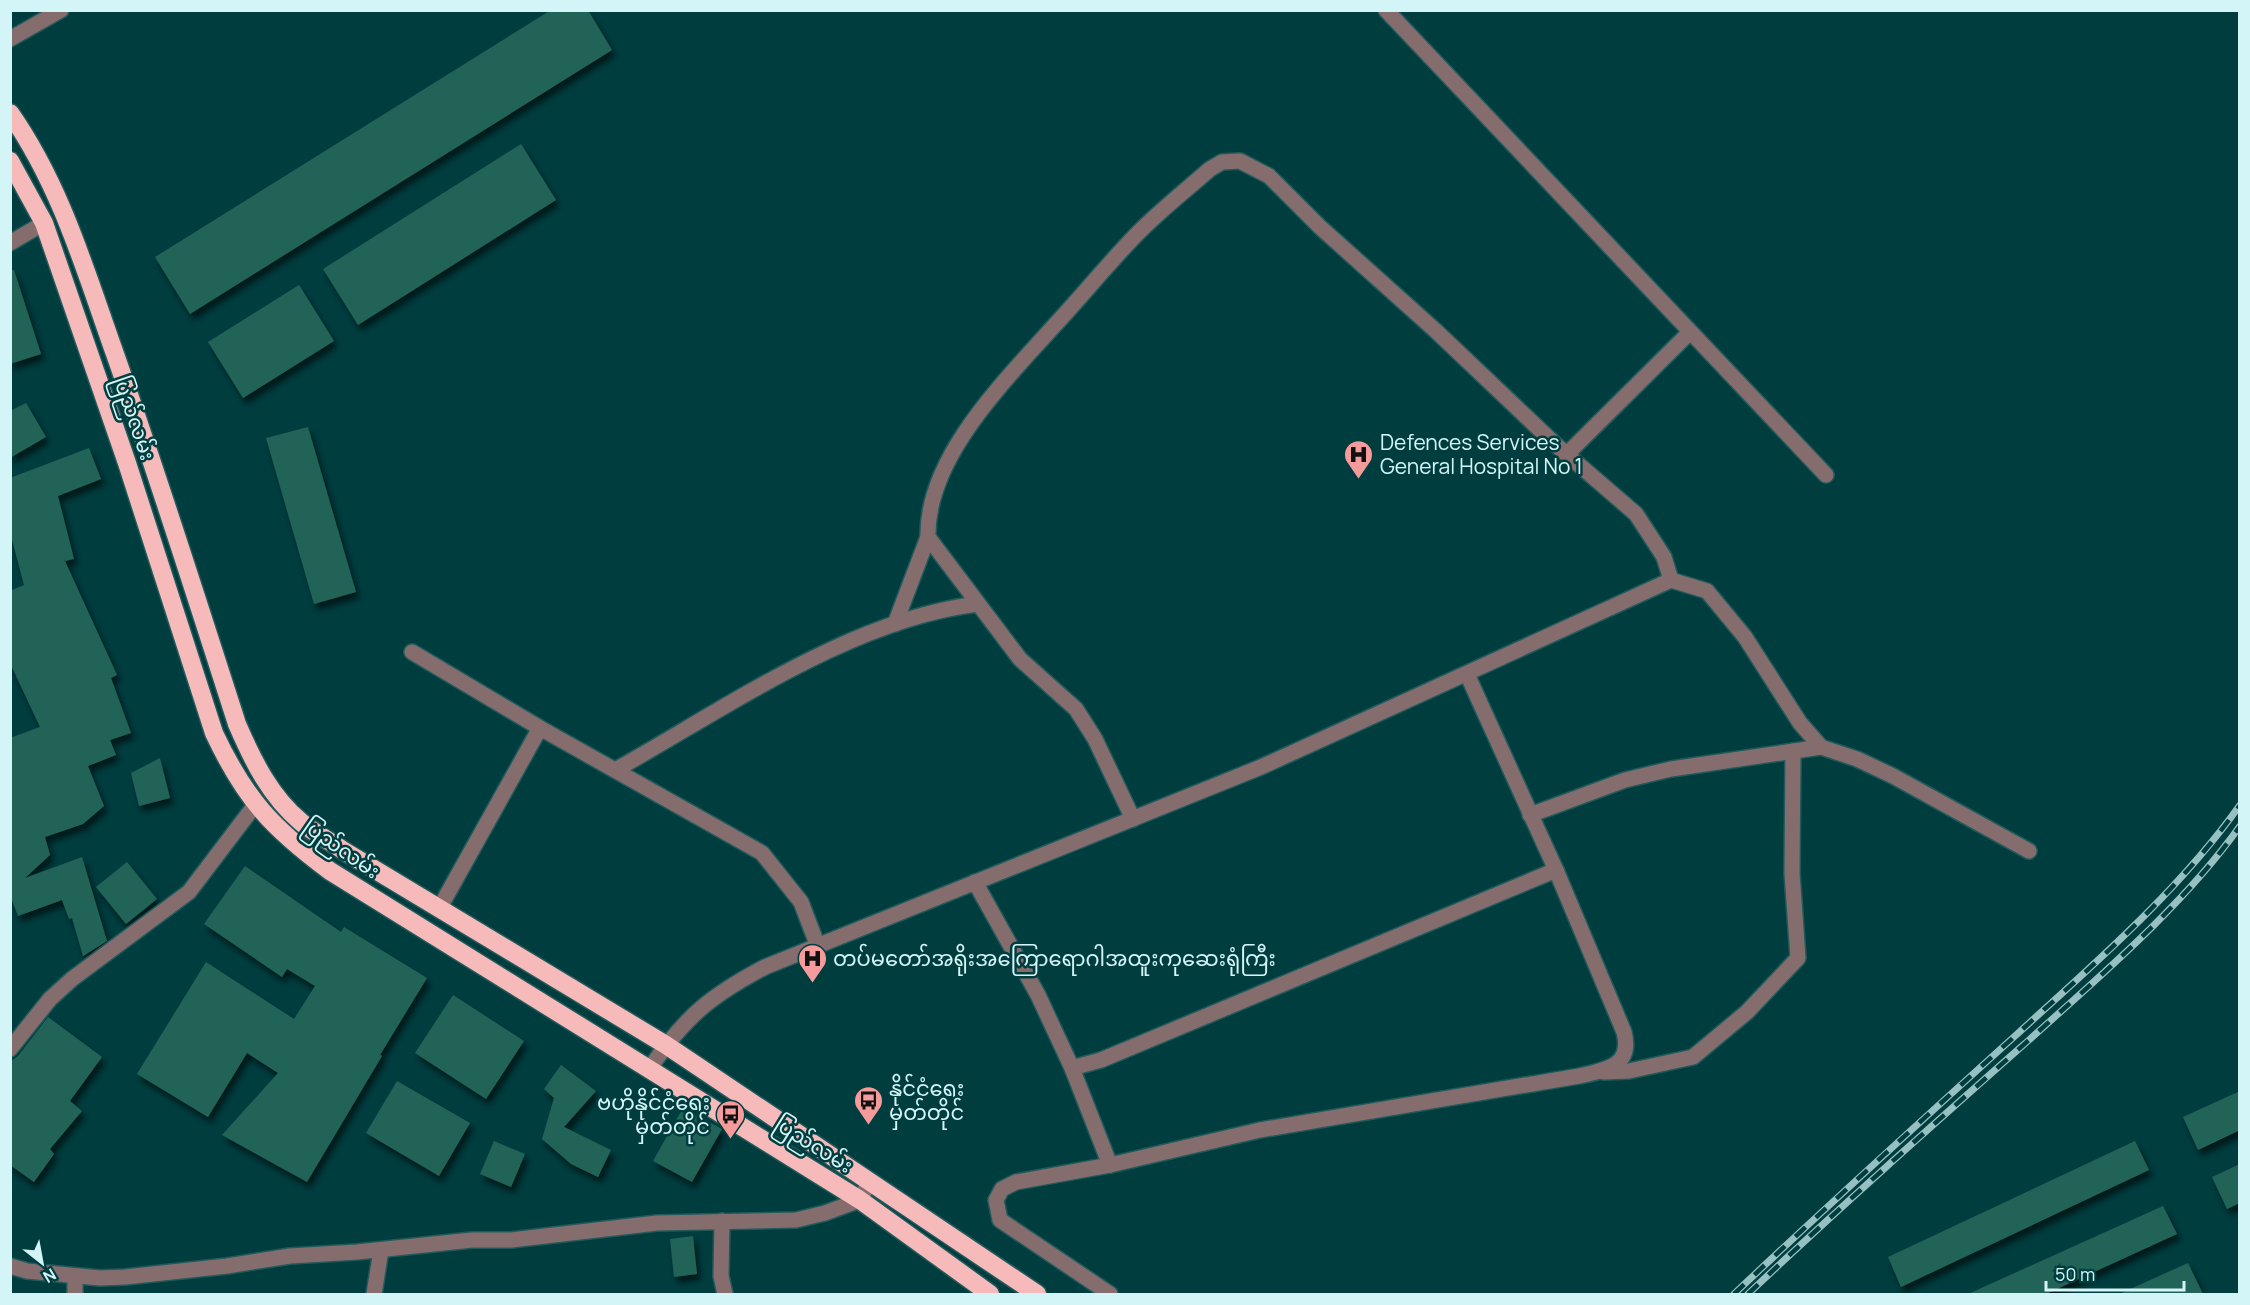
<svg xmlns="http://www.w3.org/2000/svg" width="2250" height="1305" font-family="Manrope,'Noto Sans Myanmar',sans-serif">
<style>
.building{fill:#216458;filter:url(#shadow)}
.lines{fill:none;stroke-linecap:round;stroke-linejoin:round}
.minor-casing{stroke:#225a5c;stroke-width:18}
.highway-casing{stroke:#225a5c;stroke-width:21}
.minor{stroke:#866d6d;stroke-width:15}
.highway{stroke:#f5bab9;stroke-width:18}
.rail-casing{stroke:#97c0c2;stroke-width:7}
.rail{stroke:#003d3f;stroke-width:4.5;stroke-dasharray:14;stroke-linecap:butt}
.labels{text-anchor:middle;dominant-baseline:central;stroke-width:5;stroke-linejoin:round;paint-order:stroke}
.street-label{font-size:21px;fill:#d4f5f7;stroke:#003d3f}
.poi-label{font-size:21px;fill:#d4f5f7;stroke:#003d3f;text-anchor:start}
</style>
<defs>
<filter id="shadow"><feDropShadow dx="3.5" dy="6" stdDeviation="3" flood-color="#0009"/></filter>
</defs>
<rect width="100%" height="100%" fill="#003d3f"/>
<!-- building -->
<g class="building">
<path d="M551 10H588L612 50 190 314 155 257Z"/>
<path d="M521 144 556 200 358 325 323 269Z"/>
<path d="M10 270H14L41 354 10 364Z"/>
<path d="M299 285 334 341 243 398 208 342Z"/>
<path d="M26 403 46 437 10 458V411Z"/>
<path d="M308 427 356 592 314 604 266 438Z"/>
<path d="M89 448 101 479 58 496 74 559 65 561 117 675 111 678 131 733 110 740 116 755 88 766 104 806 83 824 45 837 50 855 25 878 82 857 107 941 83 956 72 918 69 919 62 900 18 916 10 895V738L40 727 10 663V591L24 585 10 532V478Z"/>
<path d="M160 758 170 798 139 806 131 773Z"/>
<path d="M127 862 157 899 126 924 96 887Z"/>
<path d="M245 866 341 932 344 927 427 978 380 1055 382 1056 307 1182 222 1135 278 1073 247 1053 208 1117 137 1074 206 962 294 1019 315 986 287 969 282 977 204 924Z"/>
<path d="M453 995 524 1041 486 1099 415 1053Z"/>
<path d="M48 1017 102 1057 70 1101 82 1111 50 1149 54 1154 34 1182 10 1165V1062L18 1056Z"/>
<path d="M561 1065 596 1091 564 1127 611 1150 598 1177 571 1164 542 1139 554 1098 544 1089Z"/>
<path d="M397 1081 470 1123 439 1176 366 1133Z"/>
<path d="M2240 1091V1130L2198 1150 2183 1117Z"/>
<path d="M683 1108 722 1129 692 1182 653 1161Z"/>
<path d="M494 1141 525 1154 511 1187 480 1174Z"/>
<path d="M2135 1141 2149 1170 1901 1287 1888 1257Z"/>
<path d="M2240 1164V1203L2227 1209 2212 1177Z"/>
<path d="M2163 1206 2177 1234 2046 1294H1968Z"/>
<path d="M693 1236 697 1274 674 1277 670 1239Z"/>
<path d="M2188 1263 2203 1294H2119Z"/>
</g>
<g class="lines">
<defs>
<g id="minor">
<path d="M1386 10 1826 475"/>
<path d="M10 39 61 10"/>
<path d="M10 243 44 223"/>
<path d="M1567 454 1690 332"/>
<path d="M895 624 928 537"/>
<path d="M412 652 540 728 762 853 801 902 817 944"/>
<path d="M617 769C726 708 852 619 978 604"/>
<path d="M1530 815 1625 780 1671 769 1821 747 1857 759 1893 776 2029 851"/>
<path d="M1133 819 1095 739 1076 709 1020 659 928 537C926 458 1004 382 1053 327 1081 297 1107 265 1135 236 1158 212 1185 191 1210 169L1222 162 1240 161 1269 176 1320 227 1436 331 1556 445 1636 514 1664 557 1671 580"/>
<path d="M975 882 1038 995 1072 1068 1110 1165"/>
<path d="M439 909 540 728"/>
<path d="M10 1049 50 999 72 979 189 892 255 805"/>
<path d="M650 1068C685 1017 710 996 765 967L1261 767 1671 580 1707 591 1745 637 1800 723 1821 747"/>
<path d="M1072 1068 1101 1060 1556 870"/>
<path d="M1603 1072 1629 1071 1693 1057 1747 1012 1798 958 1792 873 1793 751"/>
<path d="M722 1221 721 1276 725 1294"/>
<path d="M10 1266 27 1271 100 1278 125 1277 227 1266 290 1256 357 1252 472 1240H511L657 1223 796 1220 825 1213 860 1200 870 1181"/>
<path d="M75 1276V1294"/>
<path d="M374 1294 381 1250"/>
<path d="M1110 1294 1000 1220 996 1200 1002 1189 1016 1182 1110 1165 1260 1130 1579 1076C1606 1070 1633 1066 1624 1032L1556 870 1467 674"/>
</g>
<g id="highway">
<path d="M10 113C61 186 85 270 115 354 158 476 197 600 237 724 253 761 270 796 301 822 314 833 330 841 344 851L666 1045 1037 1294"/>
<path d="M10 161 44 223 127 463 214 733C245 799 272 828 330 871L860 1200 990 1294"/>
</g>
</defs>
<!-- minor casing -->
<use href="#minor" class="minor-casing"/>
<!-- highway casing -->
<use href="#highway" class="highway-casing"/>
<!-- minor -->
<use href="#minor" class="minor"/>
<!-- highway -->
<use href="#highway" class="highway"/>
<defs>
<g id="rail">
<path d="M1734 1294C1826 1207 1921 1121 2015 1036 2094 964 2178 892 2240 805"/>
<path d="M1748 1294C1840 1207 1934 1124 2029 1040 2100 976 2184 905 2240 826"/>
</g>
</defs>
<!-- rail casing -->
<use href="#rail" class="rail-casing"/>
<!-- rail -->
<use href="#rail" class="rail"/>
</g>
<!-- icons -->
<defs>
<symbol id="hospital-pin" viewBox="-11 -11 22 30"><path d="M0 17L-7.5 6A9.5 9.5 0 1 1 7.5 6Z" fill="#f59b9b" stroke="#003d3f"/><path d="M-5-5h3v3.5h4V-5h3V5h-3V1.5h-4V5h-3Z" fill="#111"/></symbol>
<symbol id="bus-pin" viewBox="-11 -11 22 30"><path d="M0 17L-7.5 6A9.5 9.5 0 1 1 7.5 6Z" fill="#f59b9b" stroke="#003d3f"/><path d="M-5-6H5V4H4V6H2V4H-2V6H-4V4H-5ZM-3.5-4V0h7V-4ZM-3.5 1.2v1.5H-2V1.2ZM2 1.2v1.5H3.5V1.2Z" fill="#111"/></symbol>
</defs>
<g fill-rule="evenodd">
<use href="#hospital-pin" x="1342" y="438" width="33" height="45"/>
<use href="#hospital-pin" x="796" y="942" width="33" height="45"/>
<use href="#bus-pin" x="852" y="1084" width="33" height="45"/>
<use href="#bus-pin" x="714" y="1098" width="33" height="45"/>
</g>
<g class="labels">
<!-- street labels -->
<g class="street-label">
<text transform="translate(135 418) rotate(71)">ပြည်လမ်း</text>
<text transform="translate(342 848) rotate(35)">ပြည်လမ်း</text>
<text transform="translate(814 1144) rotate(32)">ပြည်လမ်း</text>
</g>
<!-- poi labels -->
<g class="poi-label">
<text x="1380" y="442">Defences Services<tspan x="1380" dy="24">General Hospital No 1</tspan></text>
<text x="833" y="958">တပ်မတော်အရိုးအကြောရောဂါအထူးကုဆေးရုံကြီး</text>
<text x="889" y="1088">နိုင်ငံရေး<tspan x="889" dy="24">မှတ်တိုင်</tspan></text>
<text x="710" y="1102" text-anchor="end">ဗဟိုနိုင်ငံရေး<tspan x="710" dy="24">မှတ်တိုင်</tspan></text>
</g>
</g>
<!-- border -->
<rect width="2250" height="1305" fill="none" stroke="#d4f5f7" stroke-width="24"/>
<!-- north arrow -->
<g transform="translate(42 1263) rotate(149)" stroke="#003d3f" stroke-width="4.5" paint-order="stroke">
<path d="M0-4.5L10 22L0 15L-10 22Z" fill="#d4f5f7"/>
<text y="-9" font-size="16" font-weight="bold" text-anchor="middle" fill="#d4f5f7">N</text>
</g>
<!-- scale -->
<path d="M2046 1281v9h138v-9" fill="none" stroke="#d4f5f7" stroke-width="3"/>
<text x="2055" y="1281" font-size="18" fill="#d4f5f7" stroke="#003d3f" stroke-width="4.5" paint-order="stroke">50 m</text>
</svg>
